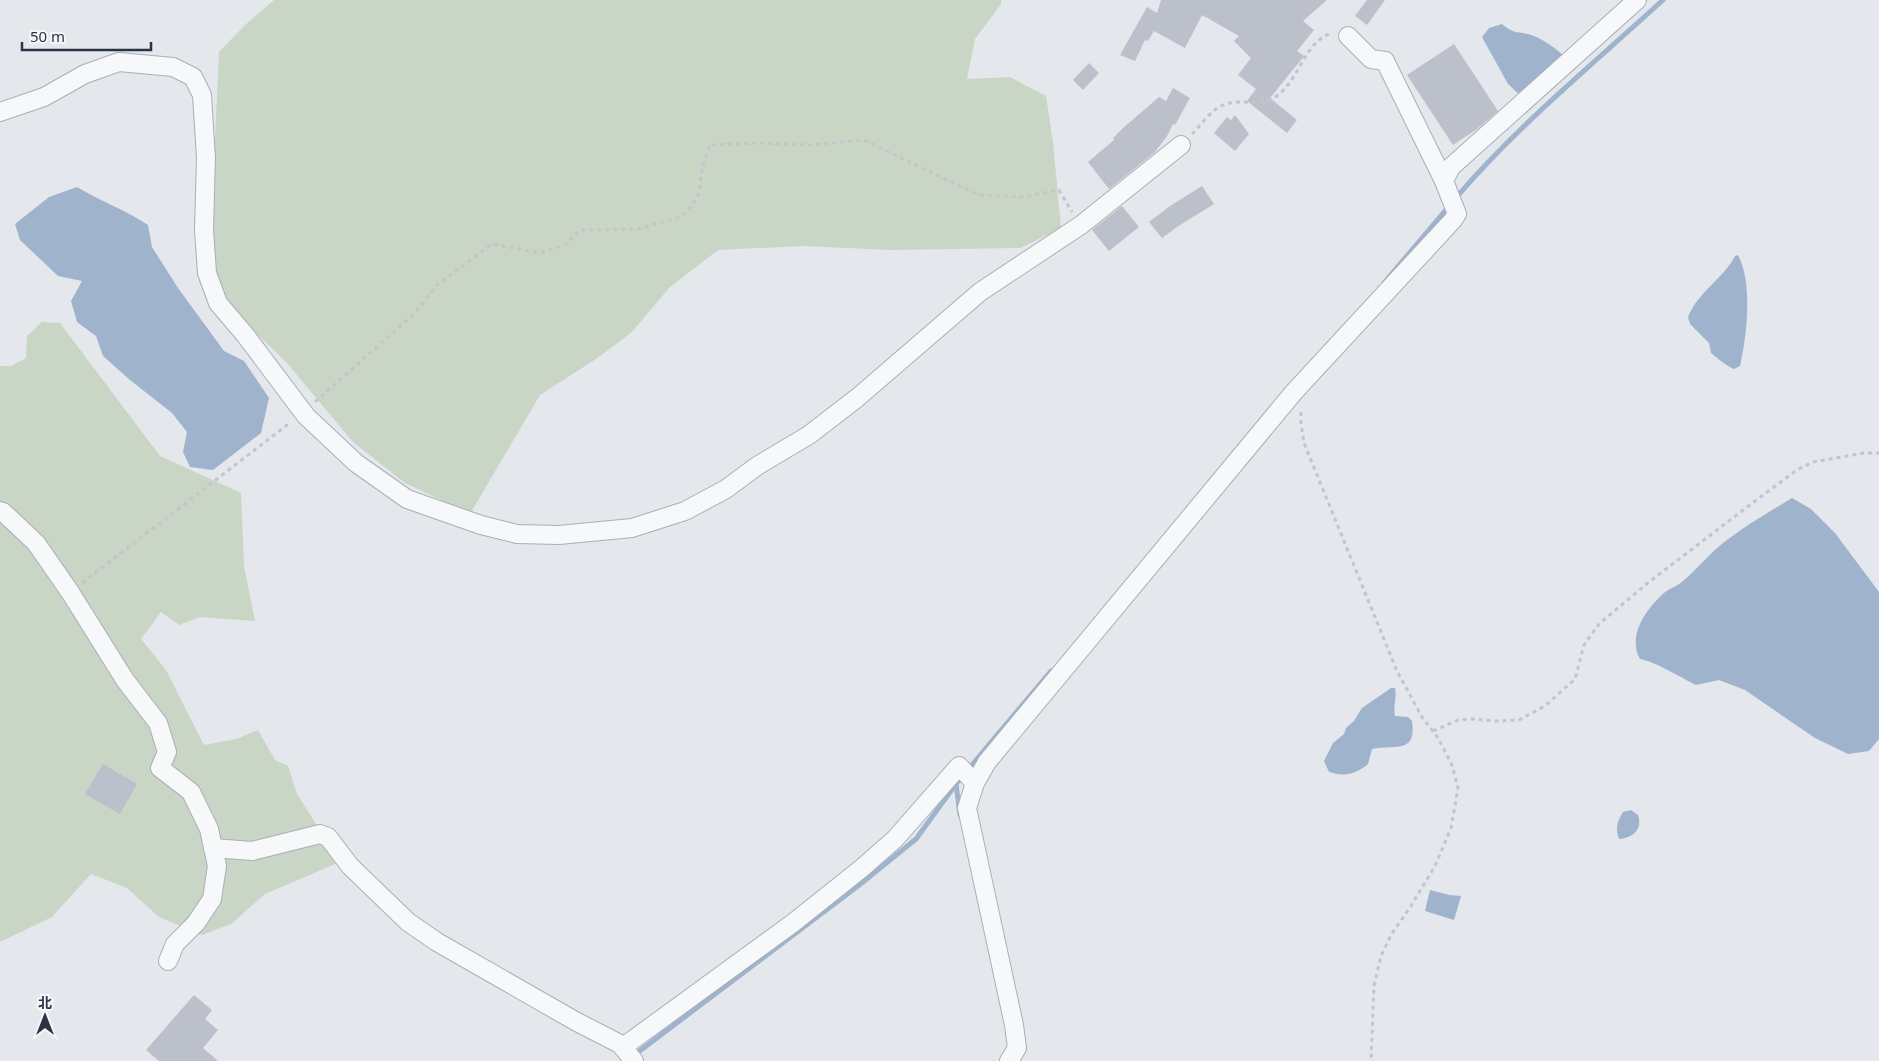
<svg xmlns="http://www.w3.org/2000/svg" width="1879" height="1061" font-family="'Noto Sans','Noto Sans SC',sans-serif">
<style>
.green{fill:#c9d6c5}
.water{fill:#9fb4cc}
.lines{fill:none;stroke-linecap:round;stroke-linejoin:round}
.stream{stroke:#9fb4cc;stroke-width:5}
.building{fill:#bbc0ca}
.minor-casing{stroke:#a9aeb7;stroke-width:20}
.path{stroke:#c2c5cb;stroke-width:3;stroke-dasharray:4 4;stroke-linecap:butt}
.minor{stroke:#f7f8fa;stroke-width:18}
</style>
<rect width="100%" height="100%" fill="#e4e7ec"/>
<!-- green -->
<g class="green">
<path d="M274 0H1001V4L975 39 967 79 1010 77 1046 96 1053 142 1061 228 1021 248 891 250 804 246 718 250 670 287 632 332 596 359 540 395 470 514 405 483 353 442 286 362 257 334 228 303 214 269 211 232 219 52 245 25Z"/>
<path d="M42 322 60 323 160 456 241 493 244 566 255 621 200 617 179 625 161 612 141 639 166 670 204 745 236 739 258 730 275 760 288 766 297 794 340 862 265 894 231 924 202 935 159 917 127 888 91 874 52 917 0 942V366H11L26 358 27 336Z"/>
</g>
<!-- water -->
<g class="water">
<path d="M1502 24C1516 36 1519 30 1534 36 1546 41 1558 50 1567 59L1522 97 1508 84 1482 37 1489 28Z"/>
<path d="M77 187C100 201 126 210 148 225L152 247 178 288 224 351 244 361 269 398 261 433 213 470 190 467 183 452 187 432 172 413 130 380 103 356 96 336 77 322 71 301 82 281 58 276 20 240 15 224 49 197Z"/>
<path d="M1738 255C1753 283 1747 336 1740 366L1734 369C1728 367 1717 358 1711 353L1709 343 1690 324 1688 317C1698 292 1723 279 1735 256Z"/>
<path d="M1792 498 1811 509 1835 533 1879 592V739L1869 751 1848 754 1815 738 1745 690 1719 680 1696 685C1682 678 1654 661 1640 659 1627 636 1646 609 1664 593 1670 588 1678 586 1683 581 1695 571 1705 559 1716 549 1739 529 1766 514 1792 498Z"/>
<path d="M1391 688H1395C1397 698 1393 706 1395 716L1408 717 1412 721C1417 755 1394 744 1372 749L1368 764C1356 774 1344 777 1329 772L1324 761 1333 743 1344 734 1346 728 1354 721 1362 708Z"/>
<path d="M1631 810 1638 815C1643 829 1633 838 1619 839 1615 828 1617 822 1623 812Z"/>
<path d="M1430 890 1449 895 1461 896 1454 920 1425 911Z"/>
</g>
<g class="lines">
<!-- stream -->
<g class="stream">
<path d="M1455 199C1517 126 1592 65 1663 0"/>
<path d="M1384 283 1450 205"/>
<path d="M960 815 956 784 1051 671"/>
<path d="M633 1056 858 886 916 839 956 784"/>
</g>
</g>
<!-- building -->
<g class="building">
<path d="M1161 0H1327L1303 21 1314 30 1297 51 1304 56 1270 98 1297 120 1287 133 1247 101 1256 89 1238 75 1251 58 1234 41 1239 36 1202 15 1185 48 1154 31 1148 41 1145 40 1135 61 1120 55 1147 7 1157 13Z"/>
<path d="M1367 0H1385L1367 25 1355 16Z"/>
<path d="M1454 44 1498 111 1477 129 1453 145 1407 75Z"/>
<path d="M1089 63 1099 73 1083 90 1073 80Z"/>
<path d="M1173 88 1190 98 1175 125 1173 124 1167 136 1155 152 1109 189 1088 162 1114 140 1113 138 1123 128 1159 97 1166 101Z"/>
<path d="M1235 115 1249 134 1235 151 1214 133 1227 117 1231 120Z"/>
<path d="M1202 186 1214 204 1180 225 1162 238 1149 222 1170 206Z"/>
<path d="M1122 206 1139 227 1109 251 1092 230Z"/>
<path d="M103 764 137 784 120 814 85 794Z"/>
<path d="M194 995 212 1010 205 1019 218 1030 203 1048 218 1061H159L146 1050Z"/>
</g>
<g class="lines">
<defs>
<g id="minor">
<path d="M1348 36 1371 59 1385 61 1444 181"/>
<path d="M0 112 44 97 85 74 119 62 173 67 193 77 202 95 206 158 204 230 207 273 218 303 246 336 306 416 356 463 407 499 481 525 517 534 559 535 632 528 685 511 726 489 757 466 809 435 857 398 980 292 1081 225 1181 145"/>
<path d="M0 511 3 512 36 543 70 592 125 680 158 723 167 752 160 768 191 792 209 829 217 866 212 899 196 923 175 944 168 961"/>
<path d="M213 848 252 851 320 834 328 837 350 866 408 922 437 942 577 1022 620 1044 634 1061"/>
<path d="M623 1047 793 923 862 868 895 839 959 766 975 783"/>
<path d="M1009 1061 1017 1048 1014 1025 967 808 975 783 987 762 1294 392 1453 220 1457 214 1444 181 1451 167 1637 0"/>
</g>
</defs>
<!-- minor casing -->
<use href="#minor" class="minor-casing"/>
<!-- path -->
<g class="path">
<path d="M1192 134C1200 126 1209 113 1219 107 1238 96 1260 109 1278 95 1300 78 1304 42 1332 33"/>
<path d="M315 402 415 313 437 285 492 244 540 253 567 244 579 230 639 229 683 216 698 197 703 164 710 145 758 143 811 145 864 140 978 195 1022 197 1059 190 1072 212"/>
<path d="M1301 412V423L1304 443 1397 671 1422 717 1438 738 1452 765 1458 788 1451 828 1435 866 1411 906 1391 935 1381 956 1374 986 1371 1061"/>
<path d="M82 583 291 422"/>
<path d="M1433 731 1458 720 1472 719 1496 721 1519 720 1545 706 1575 679 1584 645 1599 624 1649 582 1759 498 1797 470 1813 462 1864 453H1879"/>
</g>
<!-- minor -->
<use href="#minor" class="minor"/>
</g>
<!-- north arrow -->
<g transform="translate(45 1016)" stroke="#f4f6f9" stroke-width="4" paint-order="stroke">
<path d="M0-4L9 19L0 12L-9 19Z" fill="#2b3445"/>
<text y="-8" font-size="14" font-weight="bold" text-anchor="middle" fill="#2b3445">北</text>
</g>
<!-- scale -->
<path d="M22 42v8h129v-8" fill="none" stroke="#2b3445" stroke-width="2.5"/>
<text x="30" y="42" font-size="15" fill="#2b3445" stroke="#f4f6f9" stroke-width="4" paint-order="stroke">50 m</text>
</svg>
